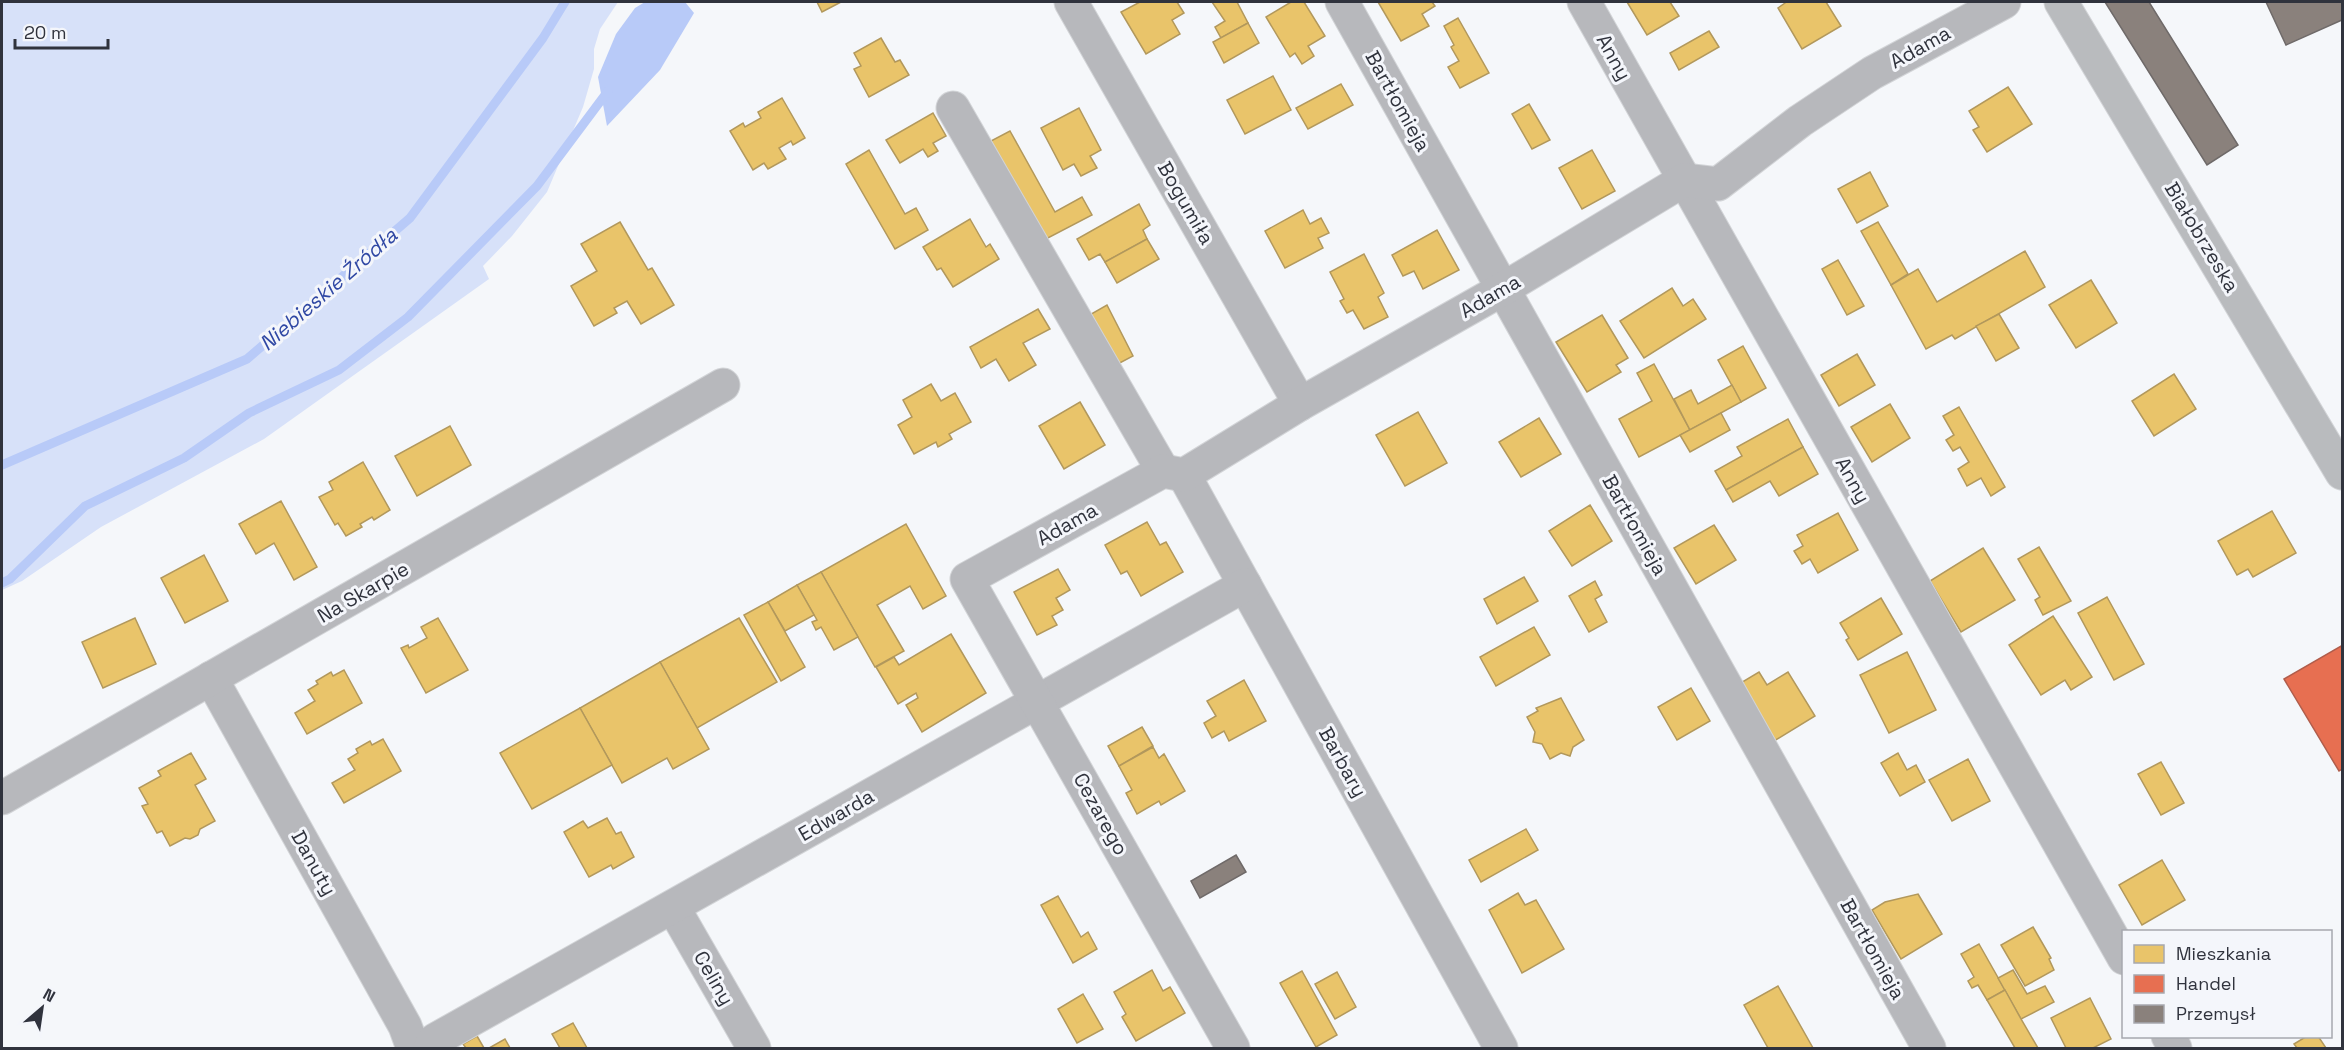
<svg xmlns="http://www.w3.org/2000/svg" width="2344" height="1050" viewBox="0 0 2344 1050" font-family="'Space Grotesk',sans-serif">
<rect width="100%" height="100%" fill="#f5f7fa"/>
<polygon fill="#d7e1f9" points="2,2 618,2 600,29 594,49 594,69 583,107 547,192 512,236 483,266 489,279 264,439 101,527 22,581 2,590"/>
<polygon fill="#b8caf8" points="645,2 685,2 694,13 660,70 607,126 598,77 616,34 635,8"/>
<g fill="#e9c46a" stroke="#b2985c" stroke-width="1.5">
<polygon points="817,2 841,2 822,12"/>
<polygon points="1140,2 1177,2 1184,13 1172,20 1180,34 1146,54 1121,12"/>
<polygon points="1212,2 1237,2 1248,23 1221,38 1215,27 1225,21"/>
<polygon points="1291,2 1304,2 1325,36 1308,46 1314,56 1302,64 1295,53 1290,57 1266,17"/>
<polygon points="1378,2 1432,2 1435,6 1422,14 1429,26 1401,41"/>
<polygon points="1627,2 1670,2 1679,16 1647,35"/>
<polygon points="1784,2 1826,2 1841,26 1802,49 1778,8 1785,3"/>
<polygon points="1458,18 1489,73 1460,88 1448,67 1459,61 1451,47 1454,45 1444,26"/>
<polygon points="1248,23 1259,43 1224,63 1213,42"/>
<polygon points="1709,31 1719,47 1679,70 1670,53"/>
<polygon points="881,38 895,62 900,60 909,75 869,97 854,69 861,66 854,53"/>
<polygon points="1273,76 1291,110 1245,134 1227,100"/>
<polygon points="1341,84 1353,105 1308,129 1296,108"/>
<polygon points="2008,87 2032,124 1987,152 1973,130 1979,127 1969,111"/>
<polygon points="782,98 805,138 793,145 791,141 779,148 786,159 768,169 764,163 753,170 730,131 743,123 745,127 761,118 758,112"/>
<polygon points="1529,104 1550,140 1532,149 1512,114"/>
<polygon points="1079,108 1101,150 1090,156 1097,168 1081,176 1074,164 1063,170 1041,128"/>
<polygon points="933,113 946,136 933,143 938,151 928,157 923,149 900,163 886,140"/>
<polygon points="1010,131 1055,212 1082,197 1092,215 1044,240 989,142"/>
<polygon points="869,150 905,214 916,208 928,230 895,249 846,164"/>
<polygon points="1592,150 1615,191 1582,209 1559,168"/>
<polygon points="1870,172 1888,206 1857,223 1838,189"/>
<polygon points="1139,204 1150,225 1143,230 1147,239 1105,262 1100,254 1089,260 1077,239"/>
<polygon points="1303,210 1310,224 1321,218 1329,233 1318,238 1323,248 1285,268 1265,231"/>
<polygon points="970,219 986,247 990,244 999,259 953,287 941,268 937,270 923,247"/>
<polygon points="620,222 648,270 652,268 674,305 641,324 627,301 614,308 617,313 594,326 571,286 597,271 581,244"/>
<polygon points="1878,222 1908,274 1891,285 1861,231"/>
<polygon points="1437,230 1459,270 1423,289 1414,271 1403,276 1392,255"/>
<polygon points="1147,239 1159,259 1117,283 1105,262"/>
<polygon points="2025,251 2045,287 1955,339 1952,335 1926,349 1891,285 1918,269 1937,302"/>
<polygon points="1364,254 1384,293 1378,297 1388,317 1364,329 1353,310 1347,313 1340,301 1344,299 1330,272"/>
<polygon points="1838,260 1864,306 1847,315 1822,269"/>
<polygon points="2091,280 2117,323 2076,348 2049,305"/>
<polygon points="1672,288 1683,306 1693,299 1706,319 1644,358 1620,321"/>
<polygon points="1107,305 1133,356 1114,366 1086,317"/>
<polygon points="1038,309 1050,329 1023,343 1036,365 1009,381 996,359 981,368 970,347"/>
<polygon points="1999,314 2019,348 1996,361 1976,326"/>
<polygon points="1602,315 1628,358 1616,365 1621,372 1587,392 1556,342"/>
<polygon points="1743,346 1766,388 1741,402 1718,360"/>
<polygon points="1857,354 1875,385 1839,406 1821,375"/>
<polygon points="1654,364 1690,430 1639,457 1619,419 1652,401 1637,373"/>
<polygon points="2174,374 2196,409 2154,436 2132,401"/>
<polygon points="931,384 941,401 955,393 971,422 949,434 952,439 938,447 936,442 914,454 898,425 912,417 903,400"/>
<polygon points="1732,385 1741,402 1690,430 1674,399 1691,390 1698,404"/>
<polygon points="1080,402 1105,445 1064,469 1039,426"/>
<polygon points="1890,404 1910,438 1872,462 1851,427"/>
<polygon points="1959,407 2005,487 1991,496 1981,478 1967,486 1958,469 1969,462 1960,447 1953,451 1946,440 1954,435 1943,416"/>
<polygon points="1418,412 1447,463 1405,486 1376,435"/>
<polygon points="1721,413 1730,430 1690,452 1680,435"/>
<polygon points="1539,418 1561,454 1521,477 1499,442"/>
<polygon points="1788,419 1803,447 1726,490 1715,471 1742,456 1737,447"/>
<polygon points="450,426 471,465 417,496 395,456"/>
<polygon points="1803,447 1818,474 1779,496 1770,481 1733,502 1726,490"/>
<polygon points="363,462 390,510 374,520 372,517 360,524 362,527 346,536 338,523 335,525 319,497 333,490 329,482"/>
<polygon points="281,501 317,567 294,580 274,543 256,554 239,524"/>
<polygon points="1590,505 1612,541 1572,566 1549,531"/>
<polygon points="2272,511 2296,553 2253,577 2248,569 2237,575 2218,541"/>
<polygon points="1838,513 1858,550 1818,573 1810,559 1802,564 1794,551 1803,546 1797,535"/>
<polygon points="1147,522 1160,545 1166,542 1183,572 1141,596 1127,571 1121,574 1105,545"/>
<polygon points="906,524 946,596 923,609 910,586 877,605 904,651 875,667 821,572"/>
<polygon points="1714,525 1736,560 1696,584 1674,548"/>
<polygon points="2039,547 2071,601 2043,615 2035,600 2040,597 2018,559"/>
<polygon points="1983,548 2015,600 1961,632 1930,581"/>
<polygon points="204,555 228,601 185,623 161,578"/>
<polygon points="1058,569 1070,590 1056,598 1063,610 1052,616 1057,625 1037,635 1014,592"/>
<polygon points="821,572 858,637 834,650 821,627 816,630 812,622 817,620 797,585"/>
<polygon points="1524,577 1538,601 1497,624 1484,599"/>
<polygon points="1595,581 1602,595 1595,599 1607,622 1589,632 1569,596"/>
<polygon points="797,585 814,615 785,631 768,602"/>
<polygon points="2107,597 2144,664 2114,680 2078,613"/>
<polygon points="1881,598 1902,634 1858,660 1846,640 1849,638 1840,623"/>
<polygon points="768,602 805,667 781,681 744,615"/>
<polygon points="2053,616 2092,677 2071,690 2065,680 2041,695 2009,645"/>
<polygon points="135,618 156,664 103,688 82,642"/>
<polygon points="438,618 468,670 426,693 401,648 408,645 409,648 427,638 421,627"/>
<polygon points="739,618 777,682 697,728 660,662"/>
<polygon points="1534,627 1550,655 1496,686 1480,657"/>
<polygon points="951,634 986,693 922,732 906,705 918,698 916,693 898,704 876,667 894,657 899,665"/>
<polygon points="1907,652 1936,710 1889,733 1860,675"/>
<polygon points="660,662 709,749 673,769 667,758 622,783 580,708"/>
<polygon points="344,670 362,703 307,734 295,713 315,701 308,690 318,684 316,681 331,672 333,676"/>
<polygon points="1759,672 1767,685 1788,672 1815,716 1774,741 1739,684"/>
<polygon points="1244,680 1266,721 1229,741 1224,731 1212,738 1204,723 1216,716 1207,701"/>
<polygon points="1691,688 1710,721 1677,740 1658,707"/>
<polygon points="1561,698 1584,740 1573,747 1570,756 1561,753 1550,759 1542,744 1533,742 1535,732 1527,717 1538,711 1536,708"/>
<polygon points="580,708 612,765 532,809 500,753"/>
<polygon points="1142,727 1153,746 1119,766 1108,746"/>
<polygon points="383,739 401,771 344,803 332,783 355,770 348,759 358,753 356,749 370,741 372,745"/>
<polygon points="1153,747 1159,758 1164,754 1185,791 1161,805 1159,801 1137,814 1126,793 1132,790 1119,766"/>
<polygon points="191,753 206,779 195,785 215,821 200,829 198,835 190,839 185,838 170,846 162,831 157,833 142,806 148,804 139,788 161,776 158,771"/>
<polygon points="1898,753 1907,770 1916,765 1925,782 1900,796 1881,763"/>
<polygon points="1968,759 1990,801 1952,821 1929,780"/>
<polygon points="2161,762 2184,803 2161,815 2138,774"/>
<polygon points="607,818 616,834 621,832 634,857 613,869 611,865 589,877 564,832 583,821 588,828"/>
<polygon points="1526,829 1538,850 1481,882 1469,860"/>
<polygon points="2162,860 2185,900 2142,925 2119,885"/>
<polygon points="1518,893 1525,905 1536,900 1564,949 1522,973 1489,910"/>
<polygon points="1918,894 1942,934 1901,959 1872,910 1885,902"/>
<polygon points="1058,896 1081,937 1088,932 1097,949 1073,963 1041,905"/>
<polygon points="2033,927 2051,958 2049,959 2054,970 2025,986 2001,945"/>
<polygon points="1979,944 2005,990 1987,1000 1978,985 1972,988 1968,981 1974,977 1961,954"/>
<polygon points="1152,970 1163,991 1170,987 1185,1013 1136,1041 1122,1017 1126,1014 1114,992"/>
<polygon points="2013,970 2027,994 2045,986 2054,1002 2021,1019 1998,978"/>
<polygon points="1302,971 1337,1035 1316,1047 1280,983"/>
<polygon points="1337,972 1356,1007 1335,1019 1315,984"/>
<polygon points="1778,986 1813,1048 1768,1048 1744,1005"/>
<polygon points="2005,990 2021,1019 2038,1048 2015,1048 1987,1000"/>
<polygon points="1083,994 1103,1029 1077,1043 1058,1009"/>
<polygon points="2090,998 2111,1039 2093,1048 2066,1048 2051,1018"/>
<polygon points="573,1023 587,1048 560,1048 552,1034"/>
<polygon points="477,1036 484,1048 466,1048 463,1044"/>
<polygon points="2307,1036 2318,1036 2326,1048 2297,1048 2294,1044"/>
<polygon points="505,1039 510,1048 489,1048"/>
</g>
<polygon fill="#e76f51" stroke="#b05d4b" stroke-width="1.5" points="2341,646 2342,649 2342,769 2339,771 2284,679"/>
<g fill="#8a817c" stroke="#6f6a69" stroke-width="1.5">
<polygon points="2105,2 2149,2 2238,145 2207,165"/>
<polygon points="2266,2 2342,2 2342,20 2286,45"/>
<polygon points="1236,855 1246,872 1200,898 1191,881"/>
</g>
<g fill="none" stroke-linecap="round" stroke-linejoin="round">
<g stroke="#b8caf8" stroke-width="9">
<polyline points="2,465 247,359 410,218 543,38 565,2"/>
<polyline points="2,583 10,579 85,506 184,458 249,413 339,370 408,317 537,186 608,91"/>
</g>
<defs>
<g id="minor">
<polyline points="1071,2 1300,404"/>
<polyline points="1342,2 1929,1048"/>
<polyline points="1584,2 2124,958"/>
<polyline points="953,108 1163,471"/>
<polyline points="1184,475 1501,1048"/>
<polyline points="211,678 405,1026 413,1048"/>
<polyline points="2,798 723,385"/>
<polyline points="673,907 754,1048"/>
<polyline points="2168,1036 2175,1048"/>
<polyline points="430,1048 435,1040 1245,585"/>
<polyline points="1233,1048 967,579 1163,471 1184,475 1300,404 1503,289 1684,180 1718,184 1800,121 1872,73 2004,2"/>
</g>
<polyline id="major" points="2061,2 2342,473"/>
</defs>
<use href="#minor" stroke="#d2d4d7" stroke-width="35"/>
<use href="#major" stroke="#d2d4d7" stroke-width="35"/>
<use href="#minor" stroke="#b7b8bc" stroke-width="33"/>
<use href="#major" stroke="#b9bbbe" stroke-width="33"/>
</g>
<g text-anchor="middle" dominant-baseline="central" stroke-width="6" stroke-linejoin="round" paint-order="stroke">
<g font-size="20" fill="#30333d" stroke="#f4f6fb">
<text transform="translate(1920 47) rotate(-29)">Adama</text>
<text transform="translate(1614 57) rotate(61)">Anny</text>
<text transform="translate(1398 101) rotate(61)">Bartłomieja</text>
<text transform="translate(1186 203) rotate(60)">Bogumiła</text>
<text transform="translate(2202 237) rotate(59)">Białobrzeska</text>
<text transform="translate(1490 296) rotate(-30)">Adama</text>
<text transform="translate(1853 480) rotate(61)">Anny</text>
<text transform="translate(1067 524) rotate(-29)">Adama</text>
<text transform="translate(1635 525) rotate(61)">Bartłomieja</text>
<text transform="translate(363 592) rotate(-30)">Na Skarpie</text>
<text transform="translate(1343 762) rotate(61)">Barbary</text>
<text transform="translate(1101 814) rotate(61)">Cezarego</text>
<text transform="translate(836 815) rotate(-30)">Edwarda</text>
<text transform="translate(314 863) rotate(61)">Danuty</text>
<text transform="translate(1873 949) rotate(61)">Bartłomieja</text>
<text transform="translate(714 978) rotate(60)">Celiny</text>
</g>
<g font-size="21" font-style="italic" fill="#3048a4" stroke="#f4f6fb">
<text transform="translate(328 289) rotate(-41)">Niebieskie Źródła</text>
</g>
</g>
<rect width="2344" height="1050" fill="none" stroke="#30333d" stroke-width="6"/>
<rect x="2122" y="930" width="210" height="108" fill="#f4f6fb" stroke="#a6a8af" stroke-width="1.5"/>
<rect x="2134" y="945" width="30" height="18" fill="#e9c46a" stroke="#a6a8af" stroke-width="1.5"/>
<text x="2176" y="960" font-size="18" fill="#30333d">Mieszkania</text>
<rect x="2134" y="975" width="30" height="18" fill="#e76f51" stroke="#a6a8af" stroke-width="1.5"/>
<text x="2176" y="990" font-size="18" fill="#30333d">Handel</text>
<rect x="2134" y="1005" width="30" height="18" fill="#8a817c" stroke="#a6a8af" stroke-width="1.5"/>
<text x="2176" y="1020" font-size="18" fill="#30333d">Przemysł</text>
<g transform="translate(42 1008) rotate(29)" stroke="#f4f6fb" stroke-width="4.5" paint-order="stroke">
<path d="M0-4.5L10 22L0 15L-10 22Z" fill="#30333d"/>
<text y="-9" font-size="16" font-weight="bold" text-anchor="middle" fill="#30333d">N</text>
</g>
<path d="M15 39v9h93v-9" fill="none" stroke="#30333d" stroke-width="3"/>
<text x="24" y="39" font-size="18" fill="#30333d" stroke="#f4f6fb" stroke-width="4.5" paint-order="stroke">20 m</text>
</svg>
